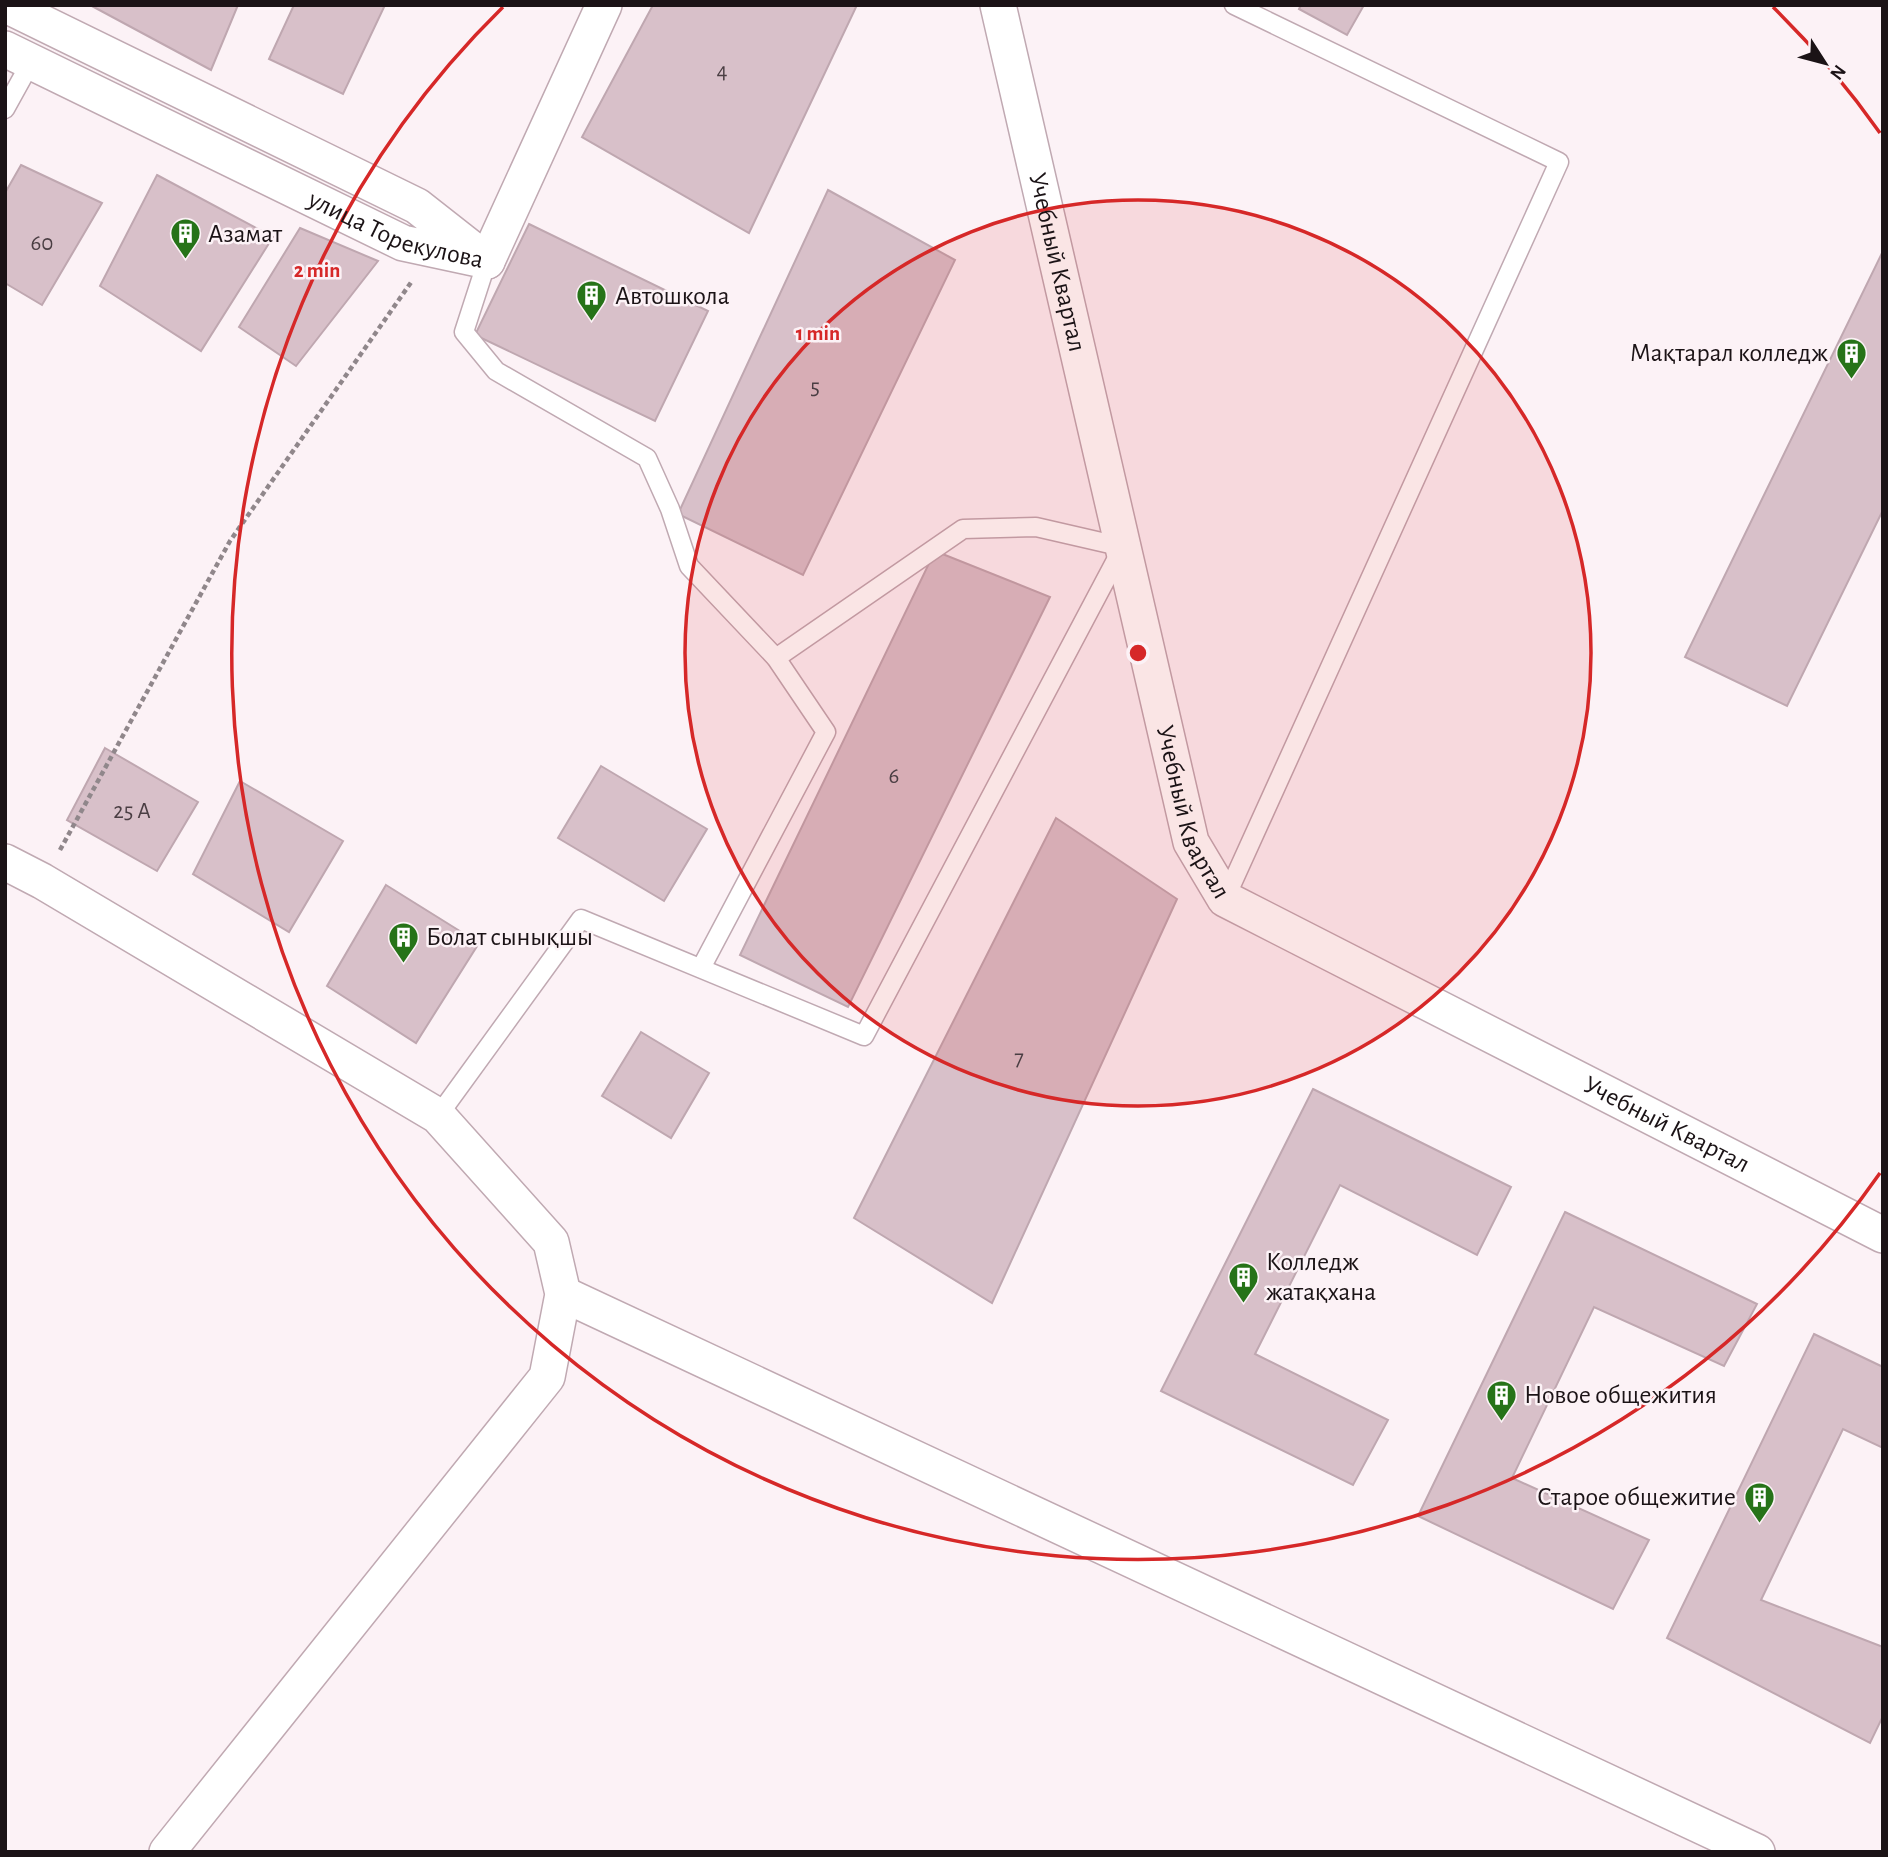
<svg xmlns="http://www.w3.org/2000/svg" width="1888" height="1857" viewBox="0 0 1888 1857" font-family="'Alegreya Sans',sans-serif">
<rect width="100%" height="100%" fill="#fcf2f6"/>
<g fill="#d8c0c9" stroke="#bfa7b0" stroke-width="2">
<polygon points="90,5 238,5 211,70"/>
<polygon points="294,5 385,5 343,94 269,59"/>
<polygon points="653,5 857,5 749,233 582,137"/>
<polygon points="1301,5 1364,5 1347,35 1299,9"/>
<polygon points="21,165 102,203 42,305 5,283 5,193"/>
<polygon points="157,175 273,237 201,351 100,286"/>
<polygon points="828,190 955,260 803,575 678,514"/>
<polygon points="529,224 708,311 655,421 475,335"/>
<polygon points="300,228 378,261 296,366 239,327"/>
<polygon points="1883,251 1883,510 1787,706 1685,657"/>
<polygon points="935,551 1050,597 848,1007 740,955"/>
<polygon points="105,748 198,802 157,871 67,820"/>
<polygon points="601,766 707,829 664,901 558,838"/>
<polygon points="240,781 343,841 289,932 193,874"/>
<polygon points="1056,818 1177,899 992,1303 854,1218"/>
<polygon points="386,885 479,943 416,1043 327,986"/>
<polygon points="641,1032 709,1073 671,1138 602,1096"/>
<polygon points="1313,1089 1511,1187 1477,1255 1340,1185 1255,1354 1388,1420 1353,1485 1161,1391"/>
<polygon points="1565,1212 1757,1304 1724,1366 1594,1307 1512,1478 1649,1540 1613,1609 1418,1516"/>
<polygon points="1814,1334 1883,1367 1883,1448 1843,1429 1761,1600 1883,1647 1883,1716 1870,1743 1667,1638"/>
</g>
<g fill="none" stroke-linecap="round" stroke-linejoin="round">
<defs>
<g id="service">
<polyline points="5,109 31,62"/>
<polyline points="487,261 464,332 496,371 647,458 670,509 689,566 776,658 826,732 701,968"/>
<polyline points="1225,899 1559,162 1234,5"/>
<polyline points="438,1116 581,919 864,1036 1123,547 1036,527 963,529 776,658"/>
</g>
<g id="minor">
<path id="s1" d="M 998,5 L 1191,842 L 1225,899 L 1883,1235"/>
<path id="s2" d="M 5,49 L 403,243 L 487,261 L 417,206 L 6,5"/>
<polyline points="487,261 604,5"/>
<polyline points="5,862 42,881 438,1116 551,1242 563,1294 547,1377 167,1852"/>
<polyline points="563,1294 1757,1852"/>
</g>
</defs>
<use href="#service" stroke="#c0a9b2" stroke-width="21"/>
<use href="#minor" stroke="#c0a9b2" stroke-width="38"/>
<polyline stroke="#90878b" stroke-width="4.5" stroke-dasharray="5 3.5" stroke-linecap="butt" points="60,850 230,541 412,281"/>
<use href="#service" stroke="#fff" stroke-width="18"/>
<use href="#minor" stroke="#fff" stroke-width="35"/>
</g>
<circle cx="1138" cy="653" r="453" fill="#d62828" fill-opacity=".12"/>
<g fill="none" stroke="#d62828" stroke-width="3.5">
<circle cx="1138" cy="653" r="453"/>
<path d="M1880 1173A906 906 0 1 1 503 7M1773 7A906 906 0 0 1 1880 133"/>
</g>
<defs>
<symbol id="building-pin" viewBox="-11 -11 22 30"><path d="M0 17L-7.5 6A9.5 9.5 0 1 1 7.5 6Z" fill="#267318" stroke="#fcf2f6"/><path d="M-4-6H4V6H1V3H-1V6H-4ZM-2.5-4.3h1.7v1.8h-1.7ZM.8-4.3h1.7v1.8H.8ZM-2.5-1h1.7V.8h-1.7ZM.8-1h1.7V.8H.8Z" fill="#fff"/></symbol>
</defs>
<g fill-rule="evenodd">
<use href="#building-pin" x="168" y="216" width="35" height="47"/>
<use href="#building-pin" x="574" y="278" width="35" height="47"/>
<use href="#building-pin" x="1834" y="336" width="35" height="47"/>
<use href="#building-pin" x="386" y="920" width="35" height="47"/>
<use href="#building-pin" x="1226" y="1260" width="35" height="47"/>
<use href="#building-pin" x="1484" y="1378" width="35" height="47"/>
<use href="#building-pin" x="1742" y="1480" width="35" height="47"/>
</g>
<g text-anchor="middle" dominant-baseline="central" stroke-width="5" stroke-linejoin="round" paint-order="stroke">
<g font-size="23" fill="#4a3e43">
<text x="722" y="71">4</text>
<text x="42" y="243">60</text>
<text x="815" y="387">5</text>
<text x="894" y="776">6</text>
<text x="132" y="811">25 А</text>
<text x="1019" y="1058">7</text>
</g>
<g font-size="26" fill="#1b1316" stroke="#fcf2f6">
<text stroke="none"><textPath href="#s2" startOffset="432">улица Торекулова</textPath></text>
<text stroke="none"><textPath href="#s1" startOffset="264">Учебный Квартал</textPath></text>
<text stroke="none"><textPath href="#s1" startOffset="831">Учебный Квартал</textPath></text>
<text stroke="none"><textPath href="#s1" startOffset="1421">Учебный Квартал</textPath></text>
</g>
<g font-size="26" fill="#1b1316" stroke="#fcf2f6" text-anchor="start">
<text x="208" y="234">Азамат</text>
<text x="615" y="296">Автошкола</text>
<text x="1828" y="353" text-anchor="end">Мақтарал колледж</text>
<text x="426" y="937">Болат сынықшы</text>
<text x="1266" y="1262">Колледж<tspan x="1266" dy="30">жатақхана</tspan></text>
<text x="1524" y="1395">Новое общежития</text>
<text x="1736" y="1497" text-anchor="end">Старое общежитие</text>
</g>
</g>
<circle cx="1138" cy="653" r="10" fill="#d62828" stroke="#fcf2f6" stroke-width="3.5"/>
<g font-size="21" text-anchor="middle" font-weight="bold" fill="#d62828" stroke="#fcf2f6" stroke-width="5" stroke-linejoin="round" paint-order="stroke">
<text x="317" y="277">2 min</text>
<text x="818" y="340">1 min</text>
</g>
<rect width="1888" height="1857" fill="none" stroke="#1b1316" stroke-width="14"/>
<g transform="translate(1825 63) rotate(126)" stroke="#fcf2f6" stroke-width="5" paint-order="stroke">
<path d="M0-5L12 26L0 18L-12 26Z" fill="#1b1316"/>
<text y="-10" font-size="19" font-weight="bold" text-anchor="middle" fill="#1b1316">N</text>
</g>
</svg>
